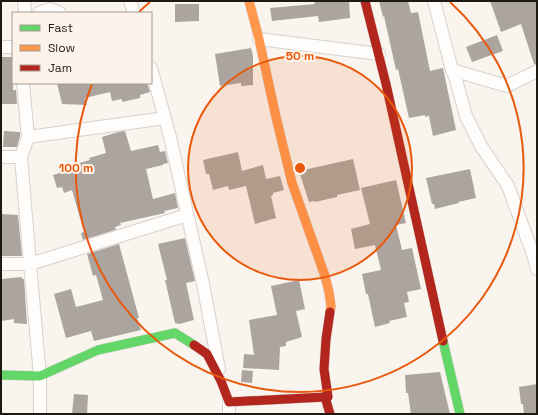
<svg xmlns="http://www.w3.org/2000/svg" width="538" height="415" viewBox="0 0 538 415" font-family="'Space Grotesk',sans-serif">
<rect width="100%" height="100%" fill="#faf4ee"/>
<g fill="#aca49f">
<polygon points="314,1 349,1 350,18 319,22 318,16 272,21 270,8 315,4"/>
<polygon points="379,1 408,1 411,13 418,12 430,71 443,68 456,130 433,136 429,116 425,117 425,115 409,118 398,69 396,70 384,16 383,17"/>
<polygon points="490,1 537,1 537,64 534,64 521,24 501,32"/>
<polygon points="175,4 199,4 199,21 175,22"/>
<polygon points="497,35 503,51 472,62 466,47"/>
<polygon points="251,48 253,56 253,85 241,86 241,83 220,86 215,54"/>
<polygon points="1,57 13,57 13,90 16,90 17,104 1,104"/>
<polygon points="57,83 147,83 150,92 140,95 140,98 122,102 122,99 112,101 110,92 85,98 87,105 62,104"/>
<polygon points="4,131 20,132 20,136 17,147 3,147"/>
<polygon points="125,131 131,151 158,145 160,152 165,151 168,163 163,164 163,165 146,169 153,199 175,193 178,208 164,211 165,213 120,223 121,225 115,227 116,229 115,230 83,240 81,233 84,232 72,190 64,193 62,187 57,188 53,175 69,170 68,166 90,160 89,158 106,153 102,137 118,132"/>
<polygon points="238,152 242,171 263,165 266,179 280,176 284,190 273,193 273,195 271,196 276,218 255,224 246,186 229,190 228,186 213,190 209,174 206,174 203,160"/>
<polygon points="353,159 360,190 337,195 337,197 315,202 314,201 309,202 299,171"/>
<polygon points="470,169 476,198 458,202 459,203 435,209 434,204 432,204 426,178"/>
<polygon points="396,180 406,223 396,225 402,250 412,248 421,289 407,292 409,302 404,303 407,317 389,321 390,323 375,327 368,294 366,294 362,274 381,270 375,245 355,249 351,229 370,224 361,188"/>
<polygon points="1,214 18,215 22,256 1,256"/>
<polygon points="185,238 195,281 186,283 194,320 179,324 175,323 165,280 167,280 158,244"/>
<polygon points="119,244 139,318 137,318 141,330 94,341 91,331 66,338 54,294 71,289 76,307 103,300 96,275 93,276 87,254"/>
<polygon points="22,277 22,279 24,279 27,324 14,323 14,319 1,321 1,279"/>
<polygon points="299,280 305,309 296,311 302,337 286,342 286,346 280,347 279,370 243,368 244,354 254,355 249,320 277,315 271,286"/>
<polygon points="242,370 253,371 252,383 241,382"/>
<polygon points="440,372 450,414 411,414 408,393 406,393 405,375"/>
<polygon points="537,384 537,414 524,414 523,404 521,404 519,387"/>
<polygon points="74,394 88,395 87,414 72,414"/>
</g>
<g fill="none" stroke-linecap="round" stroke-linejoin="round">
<defs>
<g id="street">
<polyline points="24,1 25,13"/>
<polyline points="130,1 134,13"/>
<polyline points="434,1 452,70 455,76 466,116 481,146 508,186 534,257 537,269"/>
<polyline points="39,13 50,9 60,13"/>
<polyline points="259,39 379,54"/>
<polyline points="1,47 13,47"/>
<polyline points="151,68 170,137 203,284 219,369"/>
<polyline points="452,70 507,86 537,71"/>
<polyline points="23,83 28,137 21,157 30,264 40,376 40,414"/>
<polyline points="28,137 165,118"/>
<polyline points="1,157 21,157"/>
<polyline points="1,264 30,264 187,215"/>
<polyline points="229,402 229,414"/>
</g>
<g id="fast">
<polyline points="443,341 460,414"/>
<polyline points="1,375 40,376 98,350 175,333 194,345"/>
</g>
<polyline id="slow" points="249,1 259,39 276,117 292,183 325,276 329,292 331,306 330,312"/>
<g id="jam">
<polyline points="365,1 386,84 443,341"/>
<polyline points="194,345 207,354 221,381 229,402 325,397"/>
<polyline points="330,414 325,397 328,397 324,369 326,339 330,312"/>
</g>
</defs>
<use href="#street" stroke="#d7d1cc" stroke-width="14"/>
<use href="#fast" stroke="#d7d1cc" stroke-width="10"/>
<use href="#slow" stroke="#d7d1cc" stroke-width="10"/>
<use href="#jam" stroke="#d7d1cc" stroke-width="10"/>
<use href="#street" stroke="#fefdfc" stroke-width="12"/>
<use href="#fast" stroke="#63d668" stroke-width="9"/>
<use href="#slow" stroke="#ff974d" stroke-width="9"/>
<use href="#jam" stroke="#b3261e" stroke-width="9"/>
</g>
<circle cx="300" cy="168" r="112" fill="#e8590c" fill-opacity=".12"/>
<g fill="none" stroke="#e8590c" stroke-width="2">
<circle cx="300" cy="168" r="112"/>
<path d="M139 12A224 224 0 0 1 150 2M450 2A224 224 0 1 1 92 84"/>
</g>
<circle cx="300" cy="168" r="6" fill="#e8590c" stroke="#fef3ea" stroke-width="2"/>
<g font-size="12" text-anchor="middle" font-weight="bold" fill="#e8590c" stroke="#fef3ea" stroke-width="4" stroke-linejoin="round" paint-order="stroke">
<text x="300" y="60">50 m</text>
<text x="76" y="172">100 m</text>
</g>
<rect width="538" height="415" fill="none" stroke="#1f1914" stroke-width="4"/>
<rect x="12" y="12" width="140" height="72" fill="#fef3ea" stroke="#a59c94"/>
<rect x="20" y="25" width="20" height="6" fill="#63d668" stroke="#a59c94"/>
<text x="48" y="32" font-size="12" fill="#1f1914">Fast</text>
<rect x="20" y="45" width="20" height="6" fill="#ff974d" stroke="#a59c94"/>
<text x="48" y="52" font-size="12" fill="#1f1914">Slow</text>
<rect x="20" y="65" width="20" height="6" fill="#b3261e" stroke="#a59c94"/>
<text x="48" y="72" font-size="12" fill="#1f1914">Jam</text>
</svg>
